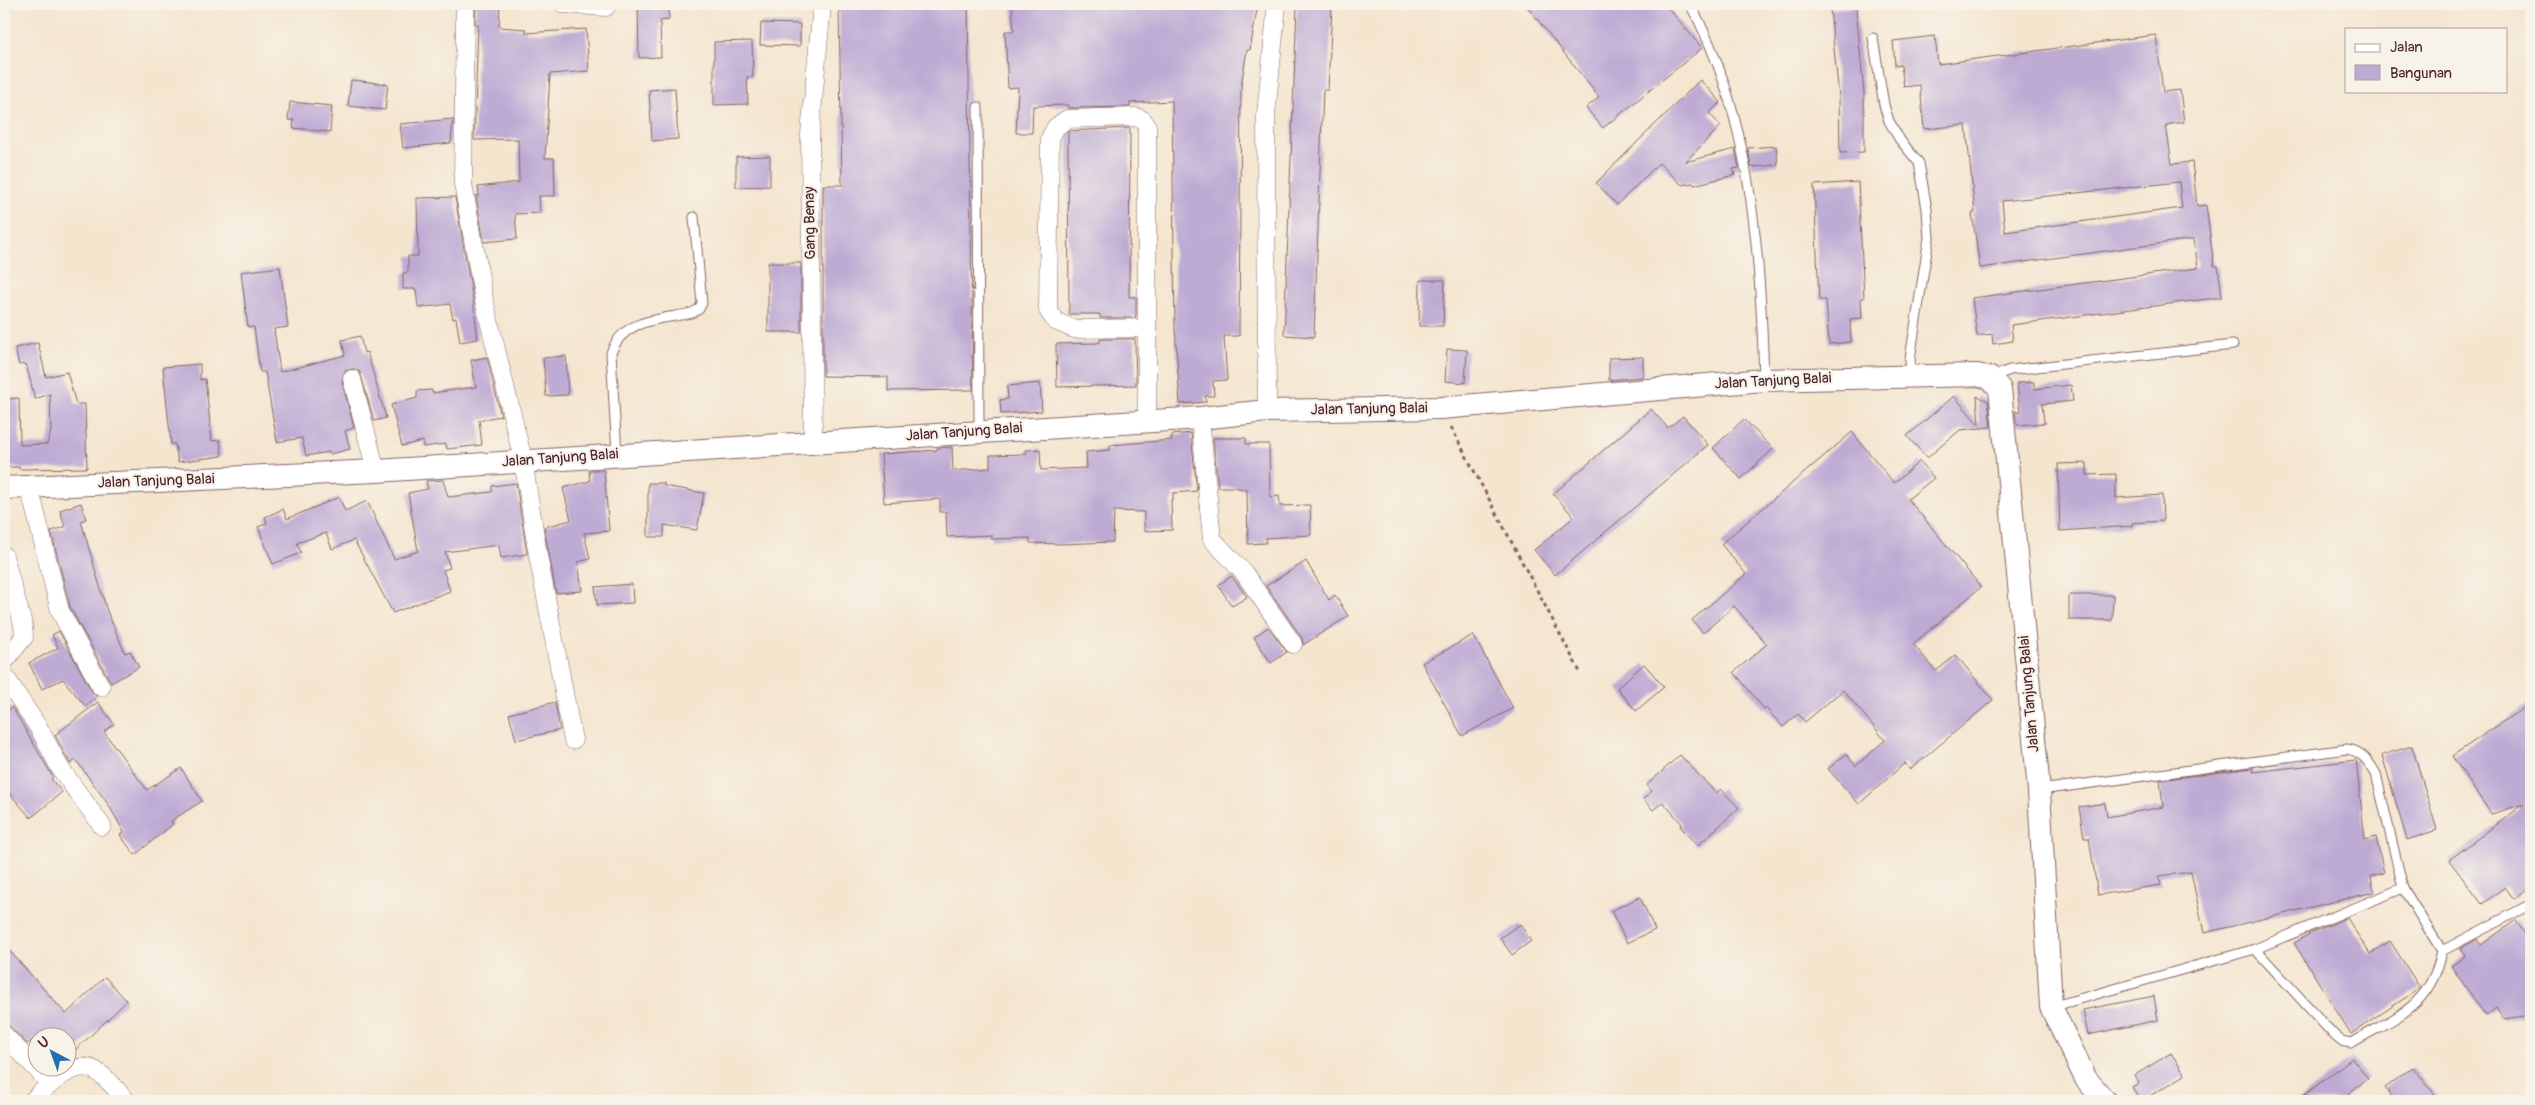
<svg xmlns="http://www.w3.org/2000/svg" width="2535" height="1105" viewBox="0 0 2535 1105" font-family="Pangolin,sans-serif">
<rect width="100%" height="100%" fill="#f7f3e8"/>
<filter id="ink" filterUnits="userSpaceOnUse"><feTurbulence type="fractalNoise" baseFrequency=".02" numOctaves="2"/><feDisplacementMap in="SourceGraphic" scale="10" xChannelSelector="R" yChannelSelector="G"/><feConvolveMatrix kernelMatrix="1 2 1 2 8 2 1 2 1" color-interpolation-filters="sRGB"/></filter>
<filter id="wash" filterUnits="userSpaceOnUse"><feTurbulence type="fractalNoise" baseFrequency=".0096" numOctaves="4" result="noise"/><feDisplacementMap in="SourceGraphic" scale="20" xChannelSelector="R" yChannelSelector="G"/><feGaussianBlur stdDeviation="1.12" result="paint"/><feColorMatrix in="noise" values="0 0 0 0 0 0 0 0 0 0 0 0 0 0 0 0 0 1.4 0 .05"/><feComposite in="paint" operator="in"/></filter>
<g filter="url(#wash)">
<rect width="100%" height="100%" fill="#f4e5cf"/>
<g id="blocks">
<g fill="#beabd4" fill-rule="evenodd">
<polygon points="476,4 500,4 499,27 526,29 526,33 586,29 589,71 550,74 545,158 554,158 555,196 539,196 540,213 515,214 517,239 484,242 476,196 479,196 478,187 519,182 518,139 474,140 478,25 475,25"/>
<polygon points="638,4 668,4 669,20 660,21 661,57 639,58"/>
<polygon points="839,4 968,4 973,390 888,391 888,377 823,376 823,185 842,185"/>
<polygon points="1012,4 1258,4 1250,50 1247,50 1241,86 1239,336 1224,336 1227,380 1213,381 1214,396 1205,396 1206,402 1180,404 1175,328 1172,101 1130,103 1130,107 1068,108 1068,105 1033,106 1032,133 1016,133 1018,87 1008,88 1005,31 1014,31"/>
<polygon points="1525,4 1665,4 1702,48 1603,128 1586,108 1599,97"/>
<polygon points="1297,6 1332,7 1328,90 1323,90 1314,337 1284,335"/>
<polygon points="1856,7 1864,94 1864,152 1840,153 1839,97 1830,9"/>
<polygon points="761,23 800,24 800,46 760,45"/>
<path d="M 2156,35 L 2163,92 L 2180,90 L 2184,122 L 2166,125 L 2172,164 L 2192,162 L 2197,206 L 2206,205 L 2214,266 L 2218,266 L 2222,297 L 2011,325 L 2013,341 L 1993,344 L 1992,334 L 1977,336 L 1972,298 L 2198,268 L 2194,239 L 1980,268 L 1972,213 L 1975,213 L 1966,125 L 1924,129 L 1920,85 L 1904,87 L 1901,65 L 1895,66 L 1893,41 L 1935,36 L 1938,64 ZM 2179,182 L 2182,208 L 2005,232 L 2002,201 Z"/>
<polygon points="752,41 753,77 747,77 748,104 714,105 714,42"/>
<polygon points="351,80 388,84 385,110 348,106"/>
<polygon points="1700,80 1721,102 1709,113 1721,126 1685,162 1735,149 1739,168 1733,169 1735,175 1694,185 1693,183 1682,185 1659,163 1617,205 1596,183"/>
<polygon points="675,88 678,139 652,141 649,90"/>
<polygon points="290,102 332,106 330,132 293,128 294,120 288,120"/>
<polygon points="453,119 451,143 403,148 400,124"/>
<polygon points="1130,128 1129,297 1136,297 1136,314 1135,318 1100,318 1100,314 1069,314 1068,131"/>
<polygon points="1776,146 1778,165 1751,167 1748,148"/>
<polygon points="770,156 770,186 736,187 736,157"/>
<polygon points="1858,182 1864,298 1861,298 1862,318 1850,319 1851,342 1829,344 1826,300 1819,300 1814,185"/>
<polygon points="455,197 473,300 478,339 460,342 456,318 453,319 450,304 418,308 416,289 403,289 403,273 408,272 408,256 418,256 417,198"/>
<rect x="768" y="263" width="33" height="69"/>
<polygon points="280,267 288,327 274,329 280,372 345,355 342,340 360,336 364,353 367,352 386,418 374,421 360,372 354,369 345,371 342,382 354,428 345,431 350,449 330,454 329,452 306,456 302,438 277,442 265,372 260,372 254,327 248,327 241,272"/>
<polygon points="1420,280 1445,280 1443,326 1419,326"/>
<polygon points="1100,339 1135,339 1136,385 1057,387 1056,344 1097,343 1100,342"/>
<polygon points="38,343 46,377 67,372 76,404 85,404 87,468 19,469 19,467 4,467 4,399 19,398 20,445 47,444 51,431 50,394 35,399 26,364 19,365 15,348"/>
<polygon points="1447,349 1467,350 1465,383 1445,381"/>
<polygon points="566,356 568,395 546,396 543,358"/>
<polygon points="487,357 501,416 479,420 482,445 447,449 446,444 423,447 423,441 402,446 391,405 417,398 417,391 432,390 432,393 476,387 471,360"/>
<polygon points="1643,357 1643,377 1609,380 1609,358"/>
<polygon points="200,364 200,380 205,379 212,441 220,440 222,456 178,462 175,444 171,444 163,367"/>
<polygon points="2034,382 2034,389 2071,385 2073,401 2042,404 2044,422 2046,423 2017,425 2015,411 2020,413 2017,383"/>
<polygon points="1040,383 1042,411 1001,414 1000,400 1008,399 1007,386"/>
<polygon points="1954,396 1979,425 1977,396 1988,401 1991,427 1960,430 1927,458 1907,436"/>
<polygon points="1651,409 1668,428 1683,416 1708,445 1555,575 1534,550 1574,517 1553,494"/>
<polygon points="1744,419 1773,449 1741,479 1713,448"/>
<polygon points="1852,432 1894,483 1920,461 1934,478 1908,499 1981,587 1913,644 1936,671 1956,655 1993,700 1910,770 1905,763 1859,804 1828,769 1846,754 1856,766 1885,740 1843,690 1805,722 1798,714 1783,727 1765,707 1764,709 1734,672 1767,644 1734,606 1703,633 1692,620 1746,574 1721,544"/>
<polygon points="1191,433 1197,491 1173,493 1173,499 1171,500 1172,530 1144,531 1144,512 1114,511 1113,542 1060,544 1030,543 1030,538 991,539 991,535 947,537 946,512 940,512 940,499 884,503 881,454 937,450 937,448 952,447 953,471 990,468 990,455 1026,454 1026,450 1040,449 1041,470 1087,468 1086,452 1110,450 1110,445 1172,440 1172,435"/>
<polygon points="1213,438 1246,438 1246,444 1269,444 1270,497 1279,496 1280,506 1310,505 1311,535 1266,538 1266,543 1248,544 1247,490 1234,487 1218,487"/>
<polygon points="2087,463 2087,475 2116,474 2116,498 2162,495 2163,521 2132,523 2132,526 2060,531 2058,464"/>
<polygon points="589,470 604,470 609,531 584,533 590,559 578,562 582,591 556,593 544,527 571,520 563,488 590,481"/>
<polygon points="443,480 448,497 492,492 492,486 516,483 527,554 501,558 499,545 445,552 450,568 443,570 450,591 393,613 354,540 332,549 326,533 297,543 301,553 273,564 258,527 267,523 265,517 283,509 287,519 339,497 345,511 367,501 394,559 418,551 408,493 428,489 426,481"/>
<polygon points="648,483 664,483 664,486 704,493 697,530 664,525 664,537 648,537"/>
<polygon points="81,503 86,519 81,521 107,611 125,653 130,651 139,667 111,683 70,607 51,531 65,527 60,510"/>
<polygon points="1306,561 1329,600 1335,595 1348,616 1303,645 1302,638 1266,586"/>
<polygon points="1232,576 1247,597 1232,606 1218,585"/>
<polygon points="632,584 633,603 597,605 595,587"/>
<polygon points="2069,595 2113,595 2112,620 2069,620"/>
<polygon points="1268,627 1287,652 1271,663 1254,637"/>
<polygon points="59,631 92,692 97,697 85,706 63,679 42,689 29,663 58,648 52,635"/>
<polygon points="1473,635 1513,708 1462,736 1422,663"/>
<polygon points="1644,664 1664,687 1636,711 1617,688"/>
<polygon points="98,702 114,724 104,732 147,790 181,768 202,801 171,821 173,824 135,855 120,835 124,832 108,804 76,760 70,764 55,735"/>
<polygon points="555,702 560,730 516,740 509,714"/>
<polygon points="2531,703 2531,886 2514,899 2505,887 2482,904 2449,860 2524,804 2491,814 2452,756"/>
<polygon points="12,707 53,777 51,779 62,792 31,818 4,787 4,714"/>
<polygon points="2412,746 2437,830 2407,840 2382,755"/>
<polygon points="1680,755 1716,793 1721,789 1739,808 1697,846 1680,826 1682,824 1663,802 1653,810 1643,799 1652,791 1647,785"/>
<polygon points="2356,760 2365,840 2376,837 2384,873 2371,876 2374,892 2204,933 2191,872 2159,876 2161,885 2098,895 2089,838 2084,838 2079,807 2105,803 2107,817 2163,807 2160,780 2253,768 2253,772"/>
<polygon points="1640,897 1655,930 1627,943 1611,911"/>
<polygon points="2347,918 2370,954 2390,941 2420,988 2351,1034 2294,943 2311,933"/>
<polygon points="2516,920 2531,943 2531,1015 2503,1019 2496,1008 2486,1016 2451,966 2465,956 2460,949 2477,939 2481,945"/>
<polygon points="1520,924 1531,941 1512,955 1500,938"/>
<polygon points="4,945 66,1014 105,977 127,1001 68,1057 68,1038 35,1038 27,1044 4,1020"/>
<polygon points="2154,996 2158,1020 2088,1035 2083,1010"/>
<polygon points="2171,1053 2185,1075 2141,1101 2132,1087 2139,1083 2135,1075"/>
<polygon points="2352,1058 2368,1078 2339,1101 2297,1101"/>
<polygon points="2413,1067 2440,1101 2395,1101 2385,1088"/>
</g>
</g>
</g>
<g filter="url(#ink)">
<use href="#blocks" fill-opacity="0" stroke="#866464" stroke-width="1"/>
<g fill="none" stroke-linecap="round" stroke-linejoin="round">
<defs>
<g id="service">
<path d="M 1690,4 C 1752,116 1760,254 1764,380"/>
<polyline points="1873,38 1884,105 1889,121 1900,140 1919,163 1927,209 1929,238 1910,359 1911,375"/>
<polyline points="978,107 979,431"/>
<polyline points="1991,377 2010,370 2233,345"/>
<path d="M 617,454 L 611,353 C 623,318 660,320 692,313 L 699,309 L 702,303 L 694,217"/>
<path d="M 2040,790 L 2347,749 C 2362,751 2369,762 2376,774 L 2403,888"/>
<path d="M 2255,949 L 2334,1035 L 2341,1041 L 2351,1043 C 2397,1016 2430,1008 2442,951"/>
<polyline points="2051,1007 2255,949 2403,888 2442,951 2531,904"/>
</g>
<g id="minor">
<polyline points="465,4 463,184 484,300 523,460 538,555 573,740"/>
<polyline points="564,4 606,7"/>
<polyline points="1146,328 1074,329 1055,321 1048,310 1050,138 1056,127 1067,119 1136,117 1143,120 1147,126 1147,421"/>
<polyline points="352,379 376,471"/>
<polyline points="1267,411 1266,114 1277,4"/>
<polyline points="1200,418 1212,539 1244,573 1293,644"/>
<polyline points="813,442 810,134 822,4"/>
<polyline points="29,486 60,611 101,687"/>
<polyline points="4,556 23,624 24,637 4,662"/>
<polyline points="4,675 40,730 60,768 102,826"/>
<polyline points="4,1035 51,1084"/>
<path d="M 32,1101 C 46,1088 74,1057 96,1071 C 108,1078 117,1091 127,1101"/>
</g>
<polyline id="tertiary" points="4,488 376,471 1200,418 1267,411 1441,408 1764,380 1977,375 1990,378 2000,389 2039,790 2051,1007 2086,1079 2105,1101"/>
</defs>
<use href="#service" stroke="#866464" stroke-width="11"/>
<use href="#minor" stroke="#866464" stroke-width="19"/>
<use href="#tertiary" stroke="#866464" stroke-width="24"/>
<polyline stroke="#866464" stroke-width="3" stroke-dasharray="4 4" stroke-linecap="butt" points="1451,427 1580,672"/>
<use href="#service" stroke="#fff" stroke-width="9"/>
<use href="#minor" stroke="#fff" stroke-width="18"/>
<use href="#tertiary" stroke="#fff" stroke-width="22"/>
</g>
</g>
<g text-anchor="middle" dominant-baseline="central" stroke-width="4.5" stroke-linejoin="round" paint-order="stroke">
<g font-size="15" fill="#4a1f2b" stroke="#f7f3e8">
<text transform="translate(810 223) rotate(-91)">Gang Benay</text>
<text transform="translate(1773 381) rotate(-3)">Jalan Tanjung Balai</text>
<text transform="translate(1369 409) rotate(-1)">Jalan Tanjung Balai</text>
<text transform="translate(964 432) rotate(-4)">Jalan Tanjung Balai</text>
<text transform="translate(560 458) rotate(-4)">Jalan Tanjung Balai</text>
<text transform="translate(156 481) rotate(-2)">Jalan Tanjung Balai</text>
<text transform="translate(2029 694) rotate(-95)">Jalan Tanjung Balai</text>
</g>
</g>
<rect width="2535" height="1105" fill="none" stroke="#f7f3e8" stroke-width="20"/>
<rect x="2345" y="28" width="162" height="65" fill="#f7f3e8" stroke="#b29e9c"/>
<rect x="2355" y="44" width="25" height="8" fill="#ffffff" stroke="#b29e9c"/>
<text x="2390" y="52" font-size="15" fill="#4a1f2b">Jalan</text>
<rect x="2355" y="65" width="25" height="15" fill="#beabd4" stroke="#b29e9c"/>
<text x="2390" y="78" font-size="15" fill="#4a1f2b">Bangunan</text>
<g transform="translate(52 1052) rotate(319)"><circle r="24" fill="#f7f3e8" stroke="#b29e9c"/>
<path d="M0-4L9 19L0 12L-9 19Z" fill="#1f6fb2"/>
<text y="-8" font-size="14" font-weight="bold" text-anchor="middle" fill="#4a1f2b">U</text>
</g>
</svg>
